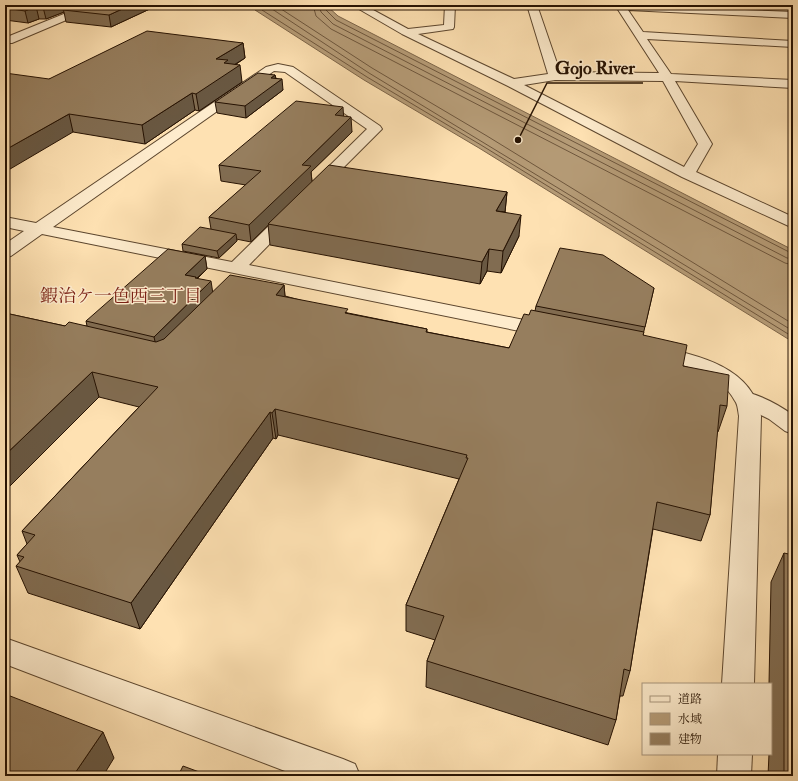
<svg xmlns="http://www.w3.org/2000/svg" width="798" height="781" viewBox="0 0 798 781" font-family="'IM FELL Double Pica','Noto Serif JP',serif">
<rect width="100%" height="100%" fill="#fee1b2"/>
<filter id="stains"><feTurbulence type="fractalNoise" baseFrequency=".005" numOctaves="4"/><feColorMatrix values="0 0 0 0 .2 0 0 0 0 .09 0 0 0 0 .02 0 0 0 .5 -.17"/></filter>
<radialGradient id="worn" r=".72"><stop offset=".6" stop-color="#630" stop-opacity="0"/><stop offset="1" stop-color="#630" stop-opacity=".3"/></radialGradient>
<polygon fill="#b59b76" stroke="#7c6448" points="258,5 326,5 338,16 793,250 793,342 479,148 364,80 255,10"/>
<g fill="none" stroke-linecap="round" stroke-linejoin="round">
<g stroke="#6e563c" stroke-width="1">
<polyline points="261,5 262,10 367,77 481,145 793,337"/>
<polyline points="266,5 369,73 793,331"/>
<polyline points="275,5 372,68 487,136 793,324"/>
<polyline points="313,5 316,16 331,29 785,263 793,265"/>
<polyline points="319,5 321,12 333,24 787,258 793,259"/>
<polyline points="324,5 325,9 336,20 793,254"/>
</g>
<defs>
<g id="minor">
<polygon points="86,5 99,5 97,7 12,43 5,43 5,37 7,37"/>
<path d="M 352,5 L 364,5 L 408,29 L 444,25 L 445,5 L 455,5 L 454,27 L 453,29 L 418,34 L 514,79 L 548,74 L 527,5 L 537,5 L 560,72 L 659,73 L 615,5 L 793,12 L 793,18 L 628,10 L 643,32 L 793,41 L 793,47 L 647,39 L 671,74 L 793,80 L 793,88 L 675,81 L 712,144 L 696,172 L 793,217 L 793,228 L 682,177 L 508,86 L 402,34 ZM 555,80 L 663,81 L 698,144 L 684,167 L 524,85 Z"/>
<path d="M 746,392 C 762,396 779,405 793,415 L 793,434 L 785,431 L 769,419 L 738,404 L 735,399 L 738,394 Z"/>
</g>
<g id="tertiary">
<polygon points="278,64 293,67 380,126 382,129 321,190 316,192 311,190 308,187 367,129 285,72 274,71 53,227 232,262 285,210 291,208 297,210 299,213 297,216 249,265 549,325 556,327 559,331 556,335 549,337 42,234 11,256 5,257 5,244 24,231 5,227 5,217 36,223 266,67"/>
<path d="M 655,346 C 697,355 752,366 761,416 L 754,684 L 722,684 L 739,416 C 738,411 738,405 735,401 C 719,370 677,364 648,356 L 645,352 L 648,348 Z"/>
<polygon points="5,638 343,759 355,764 360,776 298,776 5,664"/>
<polygon points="718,754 752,754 751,776 717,776"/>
</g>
</defs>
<use href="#minor" stroke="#5c462e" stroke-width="2"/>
<use href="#tertiary" stroke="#5c462e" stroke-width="2"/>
<use href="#minor" fill="#feeccd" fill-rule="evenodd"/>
<use href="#tertiary" fill="#feeccd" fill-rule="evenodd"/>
</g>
<g fill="#816c51" stroke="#261202">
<polygon points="5,5 154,5 154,7 111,27 66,22 64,12 46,19 39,19 28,23 5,20"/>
<polygon points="243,43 245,58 235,65 242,82 199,111 195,110 145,144 73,132 49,79"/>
<polygon points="275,75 276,78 283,90 246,118 217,113 215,102"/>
<polygon points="344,116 352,132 311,172 312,181 507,192 505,212 519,236 501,273 487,271 480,284 270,245 268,224 251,242 236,239 237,241 219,258 183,251 182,244 211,229 209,217 246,185 221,181 219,165"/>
<polygon points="205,256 207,269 197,279 212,292 284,285 285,296 348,313 427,329 427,332 509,348 529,315 535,311 536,306 654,288 643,335 683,366 727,406 718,432 717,432 710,515 701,541 653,529 630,671 623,696 620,696 616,720 608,745 426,687 427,661 435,640 406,631 406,605 459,479 278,435 276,439 273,438 140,629 28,593 16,566 20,562 17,555 27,544 22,531 139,407 99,397 5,491 5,313 65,326 87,326 86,321"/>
<polygon points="784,553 793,776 768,776 769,754 771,754 771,684 769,684 771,582"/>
</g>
<g fill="#695842" stroke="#261202">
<polygon points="49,5 82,5 63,10 64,12 46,19 43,7"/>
<polygon points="131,5 154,5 154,7 111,27 109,15"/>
<polygon points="36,6 39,19 28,23 25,11"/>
<polygon points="243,43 245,58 229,68 240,65 242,82 199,111 196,94 216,59"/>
<polygon points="275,75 276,83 282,79 283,90 246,118 245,106 271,78"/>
<polygon points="192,93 195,110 145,144 142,125"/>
<polygon points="343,107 344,122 335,115"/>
<polygon points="69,114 73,132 5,172 5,150"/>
<polygon points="351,117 352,132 311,172 312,182 251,242 249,225 302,165"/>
<polygon points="507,192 505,212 496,211"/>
<polygon points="521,215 519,236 501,273 503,251"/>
<polygon points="236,234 237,241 219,258 217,251"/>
<polygon points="489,249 487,271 480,284 482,262"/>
<polygon points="205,256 207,269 197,278 185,275"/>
<polygon points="211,281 213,294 157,350 154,337"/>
<polygon points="284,285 286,309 276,295"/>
<polygon points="92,372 99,397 5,491 5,455"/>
<polygon points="275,409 278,435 276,439 272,413"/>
<polygon points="270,412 273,438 140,629 131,603"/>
<polygon points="103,732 114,758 103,776 73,776"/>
</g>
<g fill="#967e5e" stroke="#261202">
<polygon points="5,5 49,5 43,7 36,6 25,11 5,8"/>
<polygon points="74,5 131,5 109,15 63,10"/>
<polygon points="147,31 243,43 216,59 228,60 224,63 240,65 196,94 192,93 142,125 69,114 5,150 5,73 49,79"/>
<polygon points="258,73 275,75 271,78 282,79 245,106 215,102"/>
<polygon points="296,101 343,107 335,115 351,117 302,165 311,166 249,225 209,217 261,171 219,165"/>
<polygon points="329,165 507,192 496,211 521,215 503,251 489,249 482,262 268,224"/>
<polygon points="200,227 236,234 217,251 182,244"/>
<polygon points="560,248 603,255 654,288 645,327 536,306"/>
<polygon points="168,249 205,256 185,275 196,277 195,278 211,281 154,337 86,321"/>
<polygon points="230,275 284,285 276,295 348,309 345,313 427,329 426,332 509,348 524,314 529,315 531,310 644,332 643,335 687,345 683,366 729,375 727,406 720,405 710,515 657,502 630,671 624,669 616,720 427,661 444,616 406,605 468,458 466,458 467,455 275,409 272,413 270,412 131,603 16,566 24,557 17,555 35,535 22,531 158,387 92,372 5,455 5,313 65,326 69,322 156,342 164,339"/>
<polygon points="784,553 793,555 793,776 784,776"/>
<polygon points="5,694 103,732 73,776 5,776"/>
<polygon points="183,766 210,776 178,776"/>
</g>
<g text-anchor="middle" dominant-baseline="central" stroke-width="3" stroke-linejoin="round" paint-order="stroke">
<g font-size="18" fill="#7a1f14" stroke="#feeccd">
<text x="121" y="296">鍜治ケ一色西三丁目</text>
</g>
</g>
<path fill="none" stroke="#261202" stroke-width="1.5" d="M518 140L547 83H643"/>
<circle fill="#261202" stroke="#feeccd" stroke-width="1.5" cx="518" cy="140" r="4"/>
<g font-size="18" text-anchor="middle" font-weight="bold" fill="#261202" stroke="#feeccd" stroke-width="3" stroke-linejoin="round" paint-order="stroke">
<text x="595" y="74">Gojo River</text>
</g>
<rect width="798" height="781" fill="none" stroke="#fee1b2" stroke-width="20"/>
<rect x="6" y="6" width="786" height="769" fill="none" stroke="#261202" stroke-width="2"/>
<rect x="10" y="10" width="778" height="761" fill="none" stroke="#261202"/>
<rect x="642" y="683" width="130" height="72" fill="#feeccd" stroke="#a8957c"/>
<rect x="650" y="696" width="20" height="6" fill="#feeccd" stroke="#a8957c"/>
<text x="678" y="703" font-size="12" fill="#261202">道路</text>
<rect x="650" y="713" width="20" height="12" fill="#b59b76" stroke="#a8957c"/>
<text x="678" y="723" font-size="12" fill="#261202">水域</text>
<rect x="650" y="733" width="20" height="12" fill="#967e5e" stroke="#a8957c"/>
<text x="678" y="743" font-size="12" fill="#261202">建物</text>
<rect width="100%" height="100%" filter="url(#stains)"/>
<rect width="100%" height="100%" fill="url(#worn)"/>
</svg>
